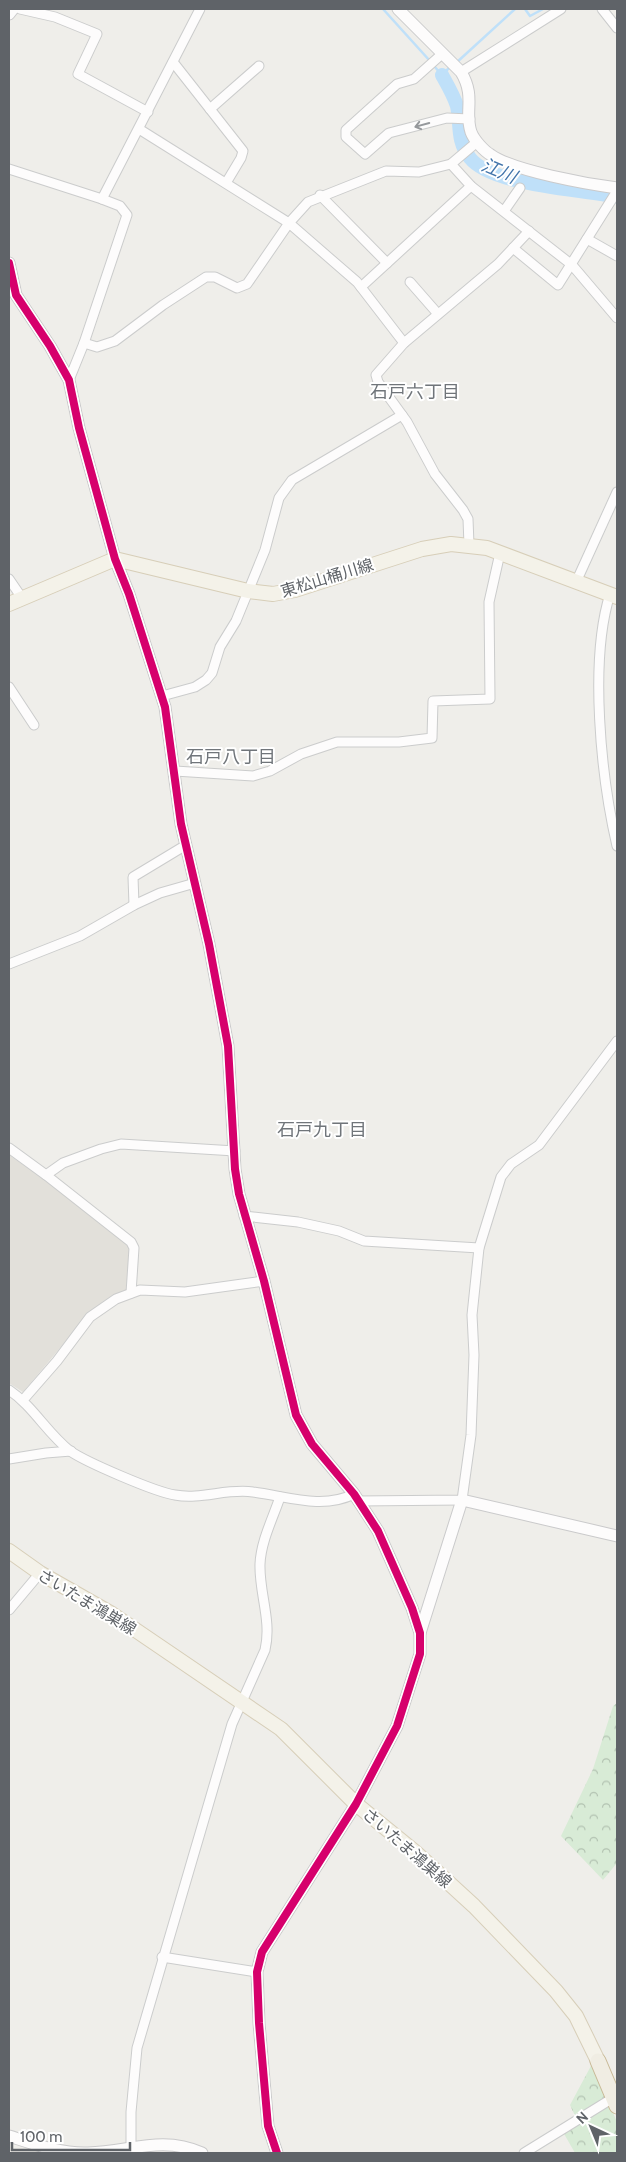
<svg xmlns="http://www.w3.org/2000/svg" width="626" height="2162" viewBox="0 0 626 2162" font-family="Cabin,'Noto Sans JP',sans-serif">
<defs>
<pattern id="forest-crowns" width="20" height="18" patternUnits="userSpaceOnUse" patternTransform="scale(1.25)"><rect width="20" height="18" fill="#d8ebd6"/><path d="M2 6a3 3 0 1 1 6 0M12 15a3 3 0 1 1 6 0" fill="none" stroke="#b2c2b1"/></pattern>
</defs>
<rect width="100%" height="100%" fill="#efeeea"/>
<polygon fill="#e2e0da" points="9,1155 46,1181 130,1247 127,1289 86,1317 23,1392 9,1383"/>
<g fill="url(#forest-crowns)">
<polygon points="617,1703 617,1863 603,1880 561,1836 593,1769 613,1706"/>
<polygon points="592,2064 617,2122 617,2153 575,2153 563,2132 578,2122 570,2105"/>
</g>
<g fill="none" stroke-linecap="round" stroke-linejoin="round">
<g stroke="#bfe0f9" stroke-width="2.5">
<polyline points="383,9 430,61"/>
<polyline points="525,9 530,16 543,9"/>
<polyline points="456,63 515,9"/>
<polyline points="434,66 442,75 451,66"/>
</g>
<path stroke="#bfe0f9" stroke-width="14" d="M 442,75 C 447,84 454,96 457,106 C 461,124 456,141 470,158 C 492,186 582,189 617,197"/>
<defs>
<g id="street">
<polyline points="20,9 55,17 97,34 78,74 148,112"/>
<polyline points="602,9 617,28"/>
<polyline points="442,54 414,79 397,84 346,130 346,137 365,154 389,133 447,118 470,119"/>
<polyline points="173,62 243,151 241,158 226,183"/>
<polyline points="461,72 561,9"/>
<polyline points="210,109 259,66"/>
<polyline points="139,129 289,223 357,282 404,343"/>
<polyline points="451,164 471,186 572,265 617,318"/>
<polyline points="9,169 102,199 120,206 127,215 84,343 69,380"/>
<polyline points="320,195 387,263"/>
<polyline points="102,199 200,9"/>
<polyline points="504,211 520,188"/>
<polyline points="587,239 617,256"/>
<polyline points="513,248 558,285 617,191"/>
<polyline points="410,282 438,314"/>
<polyline points="361,287 471,186"/>
<polyline points="84,343 97,347 115,341 163,305 206,277 215,277 237,288 247,284 289,223 308,202 386,171 419,172 451,164 477,142"/>
<polyline points="469,545 468,519 463,510 435,474 407,422 378,382 376,375 404,343 498,264 529,231"/>
<polyline points="9,579 22,598"/>
<polyline points="577,580 617,492"/>
<path d="M 610,594 C 589,661 601,777 617,846"/>
<polyline points="9,687 34,725"/>
<polyline points="162,696 195,687 206,680 212,673 220,647 236,621 265,550 279,498 292,480 402,415"/>
<polyline points="175,771 253,776 270,771 301,754 337,742 399,742 432,738 433,701 490,699 489,602 500,553"/>
<polyline points="134,905 133,877 186,845"/>
<polyline points="9,964 80,936 134,905 160,893 195,883"/>
<polyline points="9,1148 46,1175 131,1242 134,1248 131,1293"/>
<polyline points="46,1175 63,1163 101,1149 121,1144 235,1151"/>
<polyline points="244,1216 298,1222 339,1231 364,1241 479,1248"/>
<path d="M 9,1390 C 33,1406 47,1433 70,1451 C 86,1462 155,1492 175,1495 C 201,1500 227,1488 253,1492 C 286,1496 322,1510 354,1494"/>
<polyline points="23,1400 57,1361 90,1317 116,1299 140,1290 185,1292 264,1281"/>
<polyline points="9,1459 46,1453 71,1451"/>
<polyline points="358,1501 462,1500 471,1435 474,1355 472,1315 479,1248 501,1177 511,1164 539,1145 617,1041"/>
<polyline points="9,1610 40,1573"/>
<polyline points="162,1957 257,1972"/>
<path d="M 131,2148 L 131,2112 L 137,2048 L 232,1724 L 265,1650 C 272,1621 259,1593 260,1564 C 261,1541 273,1518 280,1497"/>
<polyline points="524,2153 613,2098"/>
</g>
<g id="secondary">
<path d="M 398,9 L 461,72 C 476,97 464,111 471,132 C 474,140 484,151 491,155 C 514,171 587,184 617,188"/>
<polyline points="9,14 13,9"/>
<polyline points="9,263 16,295 50,346 69,380 79,428 115,559 129,594 165,707 181,824 209,944 228,1046 235,1169 239,1194 264,1281 296,1415 312,1444 354,1494 378,1531 412,1608 420,1633 420,1654 397,1726 356,1804 262,1952 257,1972 259,2023 268,2126 277,2153"/>
<polyline points="420,1633 462,1500 617,1536"/>
<path d="M 9,2136 C 34,2144 61,2154 88,2153 C 130,2152 161,2135 202,2153"/>
</g>
<g id="primary">
<polyline points="9,604 115,559 248,591 273,594 295,590 422,549 451,544 487,548 617,597"/>
<polyline points="9,1551 40,1573 112,1614 281,1729 356,1804 415,1852 474,1906 556,1991 576,2016 598,2061"/>
</g>
<polyline id="highway" points="598,2061 617,2106"/>
</defs>
<use href="#street" stroke="#cbcccc" stroke-width="11"/>
<use href="#secondary" stroke="#cacacb" stroke-width="13"/>
<use href="#primary" stroke="#d7ceb8" stroke-width="16"/>
<use href="#highway" stroke="#c8b996" stroke-width="17"/>
<use href="#street" stroke="#fdfcfc" stroke-width="9"/>
<use href="#secondary" stroke="#fdfcfc" stroke-width="11"/>
<use href="#primary" stroke="#f4f2e9" stroke-width="14"/>
<use href="#highway" stroke="#f0ede3" stroke-width="15"/>
<defs>
<polyline id="cycleway" points="9,263 16,295 50,346 69,380 79,428 115,559 129,594 165,707 181,824 209,944 228,1046 235,1169 239,1194 264,1281 296,1415 312,1444 354,1494 378,1531 412,1608 420,1633 420,1654 397,1726 356,1804 262,1952 257,1972 259,2023 268,2126 277,2153"/>
</defs>
<use href="#cycleway" stroke="#fff" stroke-width="11"/>
<use href="#cycleway" stroke="#d6006c" stroke-width="8"/>
</g>
<defs><path id="oneway-shaft" d="M-6 0H5M1.5-3L5.5 0L1.5 3" fill="none" stroke-width="1.6" stroke-linecap="round" stroke-linejoin="round" transform="scale(1.25)"/></defs>
<use stroke="#96999c" href="#oneway-shaft" transform="translate(422 125) rotate(165)"/>
<g text-anchor="middle" dominant-baseline="central" stroke-width="4" stroke-linejoin="round" paint-order="stroke">
<g font-size="16" fill="#5f6368" stroke="#fff">
<text transform="translate(327 578) rotate(-17)">東松山桶川線</text>
<text transform="translate(87 1602) rotate(31)">さいたま鴻巣線</text>
<text transform="translate(407 1848) rotate(41)">さいたま鴻巣線</text>
</g>
<g font-size="18" font-style="italic" fill="#4174aa" stroke="#fff">
<text transform="translate(499 171) rotate(23)">江川</text>
</g>
<g font-size="18" fill="#70757a" stroke="#fff">
<text x="415" y="392">石戸六丁目</text>
<text x="231" y="757">石戸八丁目</text>
<text x="322" y="1130">石戸九丁目</text>
</g>
</g>
<rect width="626" height="2162" fill="none" stroke="#5f6368" stroke-width="20"/>
<g transform="translate(591 2127) rotate(316)" stroke="#ffffff" stroke-width="4" paint-order="stroke">
<path d="M0-4L9 19L0 12L-9 19Z" fill="#5f6368"/>
<text y="-8" font-size="14" font-weight="bold" text-anchor="middle" fill="#5f6368">N</text>
</g>
<path d="M12 2142v8h118v-8" fill="none" stroke="#5f6368" stroke-width="2.5"/>
<text x="20" y="2142" font-size="15" fill="#5f6368" stroke="#ffffff" stroke-width="4" paint-order="stroke">100 m</text>
</svg>
